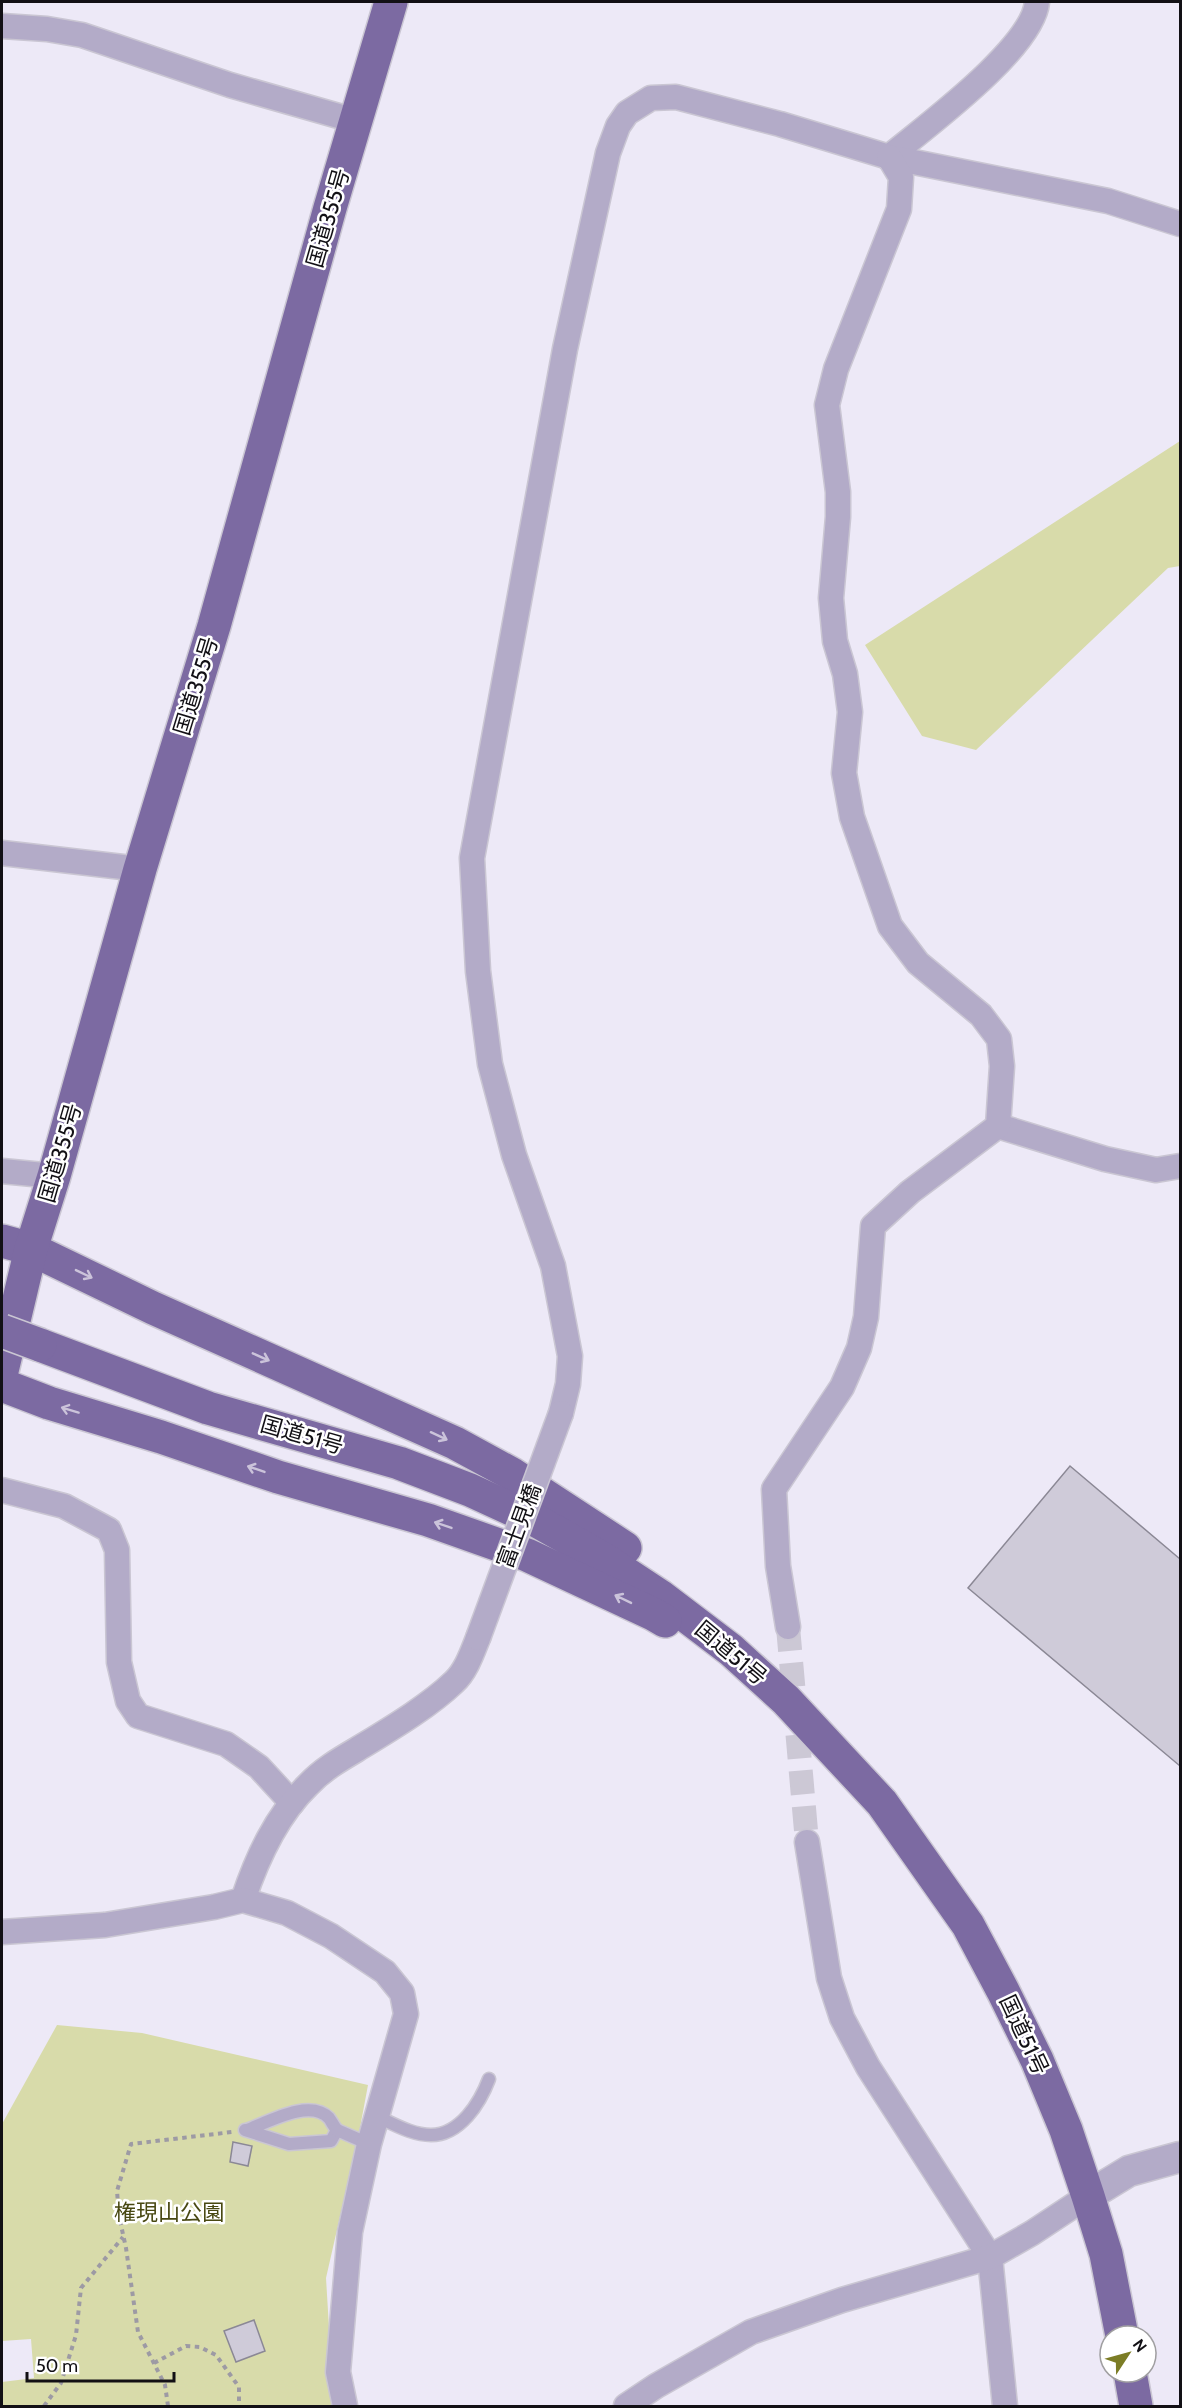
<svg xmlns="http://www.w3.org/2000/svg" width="1182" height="2408" viewBox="0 0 1182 2408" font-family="Cabin,'Noto Sans JP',sans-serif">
<rect width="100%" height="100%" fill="#ede9f7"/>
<g fill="#d8dbaa">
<polygon points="1180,441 1180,566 1168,568 976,750 922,736 865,645"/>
<polygon points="57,2025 142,2033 368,2085 359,2133 326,2278 333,2393 336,2406 2,2406 2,2382 34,2378 31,2339 2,2341 2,2124"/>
</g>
<g fill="#cfcbd9" stroke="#8b8895" stroke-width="1.5">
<polygon points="1070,1466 1180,1559 1180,1766 968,1588"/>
<polygon points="233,2142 252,2146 248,2166 230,2162"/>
<polygon points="254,2320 265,2351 236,2362 224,2331"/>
</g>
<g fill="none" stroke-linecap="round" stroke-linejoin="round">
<polyline stroke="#ccc8d5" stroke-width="24" stroke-dasharray="24 12" stroke-linecap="butt" points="788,1627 807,1842"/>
<defs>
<g id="service">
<path d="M 378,2117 C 394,2124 412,2135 431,2135 C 460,2135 480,2103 489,2079"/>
<path d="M 245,2130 L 289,2144 L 331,2141 L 337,2130 C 334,2127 332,2122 329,2118 C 310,2098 268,2122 247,2130"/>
<polyline points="337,2130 369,2144"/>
</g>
<g id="minor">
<polyline points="2,26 47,29 82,35 230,85 356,121"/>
<path d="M 889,157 C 925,127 1033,48 1037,2"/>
<polyline points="2,853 140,869"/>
<polyline points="998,1126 1105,1159 1156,1170 1180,1166"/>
<polyline points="2,1171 54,1176"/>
<polyline points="561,1413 568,1384 570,1356 553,1266 514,1155 490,1064 478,971 472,858 565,349 608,153 618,126 627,113 651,98 676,97 780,124 889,157 1108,201 1180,224"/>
<polyline points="2,1490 64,1506 109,1530 117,1550 119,1662 128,1701 138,1716 226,1744 259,1767 292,1803"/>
<polyline points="788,1627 778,1566 774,1489 842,1387 859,1348 866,1317 873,1226 910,1192 998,1126 1002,1066 999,1039 981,1015 918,963 890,926 852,817 844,773 850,712 845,674 835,641 831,598 838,517 838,492 827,405 836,369 899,209 901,177 889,157"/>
<polyline points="807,1842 829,1978 842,2018 868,2067 990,2257 1005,2406"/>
<path d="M 243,1900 C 257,1858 276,1816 308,1785 C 322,1770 339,1760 356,1750 C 387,1731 428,1707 454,1682 C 466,1671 472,1653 478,1638"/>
<polyline points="2,1932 105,1925 214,1907 243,1900 287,1913 331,1936 385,1972 402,1993 406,2014 369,2144 350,2232 338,2372 345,2406"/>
<polyline points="626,2406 656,2386 751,2332 842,2300 990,2257 1032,2233 1088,2196"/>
</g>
<polyline id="tertiary" points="1088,2196 1129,2171 1180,2157"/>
<g id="trunk">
<polyline points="2,1241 31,1249 153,1308 455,1443 512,1474 625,1548"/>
<polyline points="40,1345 208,1408 399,1463 470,1490 535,1520 604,1559 660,1596 731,1650 786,1700 882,1803 968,1925 1003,1991 1037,2060 1066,2130 1088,2196 1106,2254 1122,2336"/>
<polyline points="2,1371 31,1249 54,1176 140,869 214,626 330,208 391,2"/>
<polyline points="2,1385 49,1403 161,1437 278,1477 428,1520 527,1555 653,1614 665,1621"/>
<polyline points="1130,2372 1136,2406"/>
</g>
</defs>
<use href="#service" stroke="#cac6d3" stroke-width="15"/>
<use href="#minor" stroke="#cac6d3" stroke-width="27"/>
<use href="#tertiary" stroke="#cac6d3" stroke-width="33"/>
<use href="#trunk" stroke="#cac6d3" stroke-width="36"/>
<g stroke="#9d9aa4" stroke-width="4" stroke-dasharray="4.5 4.5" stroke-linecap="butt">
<polyline points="154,2363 186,2346 200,2347 216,2355 239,2387 239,2406"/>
<polyline points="44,2406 61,2383 76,2335 81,2288 123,2237"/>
<polyline points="168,2406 165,2385 138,2332 126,2248 119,2216 117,2191 131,2144 232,2132"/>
</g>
<use href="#service" stroke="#b3abc8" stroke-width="12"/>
<use href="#minor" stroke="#b3abc8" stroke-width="24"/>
<use href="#tertiary" stroke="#b3abc8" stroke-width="30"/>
<use href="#trunk" stroke="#7c6aa2" stroke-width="33"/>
<defs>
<polyline id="minor-bridge" points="478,1638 561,1413"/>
<polyline id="trunk-bridge" points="2,1331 40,1345"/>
</defs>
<use href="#minor-bridge" stroke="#cac6d3" stroke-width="27" stroke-linecap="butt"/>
<use href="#trunk-bridge" stroke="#cac6d3" stroke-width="36" stroke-linecap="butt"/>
<use href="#minor-bridge" stroke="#b3abc8" stroke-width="24"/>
<use href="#trunk-bridge" stroke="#7c6aa2" stroke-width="33"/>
</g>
<defs><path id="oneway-shaft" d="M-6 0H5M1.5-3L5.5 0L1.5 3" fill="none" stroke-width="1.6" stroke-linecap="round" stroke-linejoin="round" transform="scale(1.5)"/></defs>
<g stroke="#cbc3da">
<use href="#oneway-shaft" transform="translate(84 1274) rotate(26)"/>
<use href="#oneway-shaft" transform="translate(261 1357) rotate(24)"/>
<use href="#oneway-shaft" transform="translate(70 1410) rotate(-163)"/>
<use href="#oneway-shaft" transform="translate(439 1436) rotate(25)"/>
<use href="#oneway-shaft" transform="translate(256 1469) rotate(-161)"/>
<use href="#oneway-shaft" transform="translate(443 1525) rotate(-161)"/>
<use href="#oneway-shaft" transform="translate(623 1599) rotate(-154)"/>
</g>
<g text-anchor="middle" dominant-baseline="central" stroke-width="5" stroke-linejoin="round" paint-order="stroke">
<g font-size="22" fill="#121015" stroke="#fff">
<text transform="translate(328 218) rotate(-74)">国道355号</text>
<text transform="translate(196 686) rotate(-73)">国道355号</text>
<text transform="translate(60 1153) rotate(-74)">国道355号</text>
<text transform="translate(302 1435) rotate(16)">国道51号</text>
<text transform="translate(519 1526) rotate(-70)">富士見橋</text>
<text transform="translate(731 1653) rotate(40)">国道51号</text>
<text transform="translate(1024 2035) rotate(65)">国道51号</text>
</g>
<g font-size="22" fill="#484812" stroke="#fff">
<text x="169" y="2212">権現山公園</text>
</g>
</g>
<rect width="1182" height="2408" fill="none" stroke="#121015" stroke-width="6"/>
<g transform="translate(1128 2354) rotate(54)"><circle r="28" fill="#ffffff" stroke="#a09fa1" stroke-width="1.5"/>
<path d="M0-4.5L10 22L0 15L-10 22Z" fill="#7c7d26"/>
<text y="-9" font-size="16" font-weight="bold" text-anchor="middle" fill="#121015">N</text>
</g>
<path d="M27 2372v9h147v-9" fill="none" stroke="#121015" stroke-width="3"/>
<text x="36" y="2372" font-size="18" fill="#121015" stroke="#ffffff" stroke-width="4.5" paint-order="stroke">50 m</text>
</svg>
